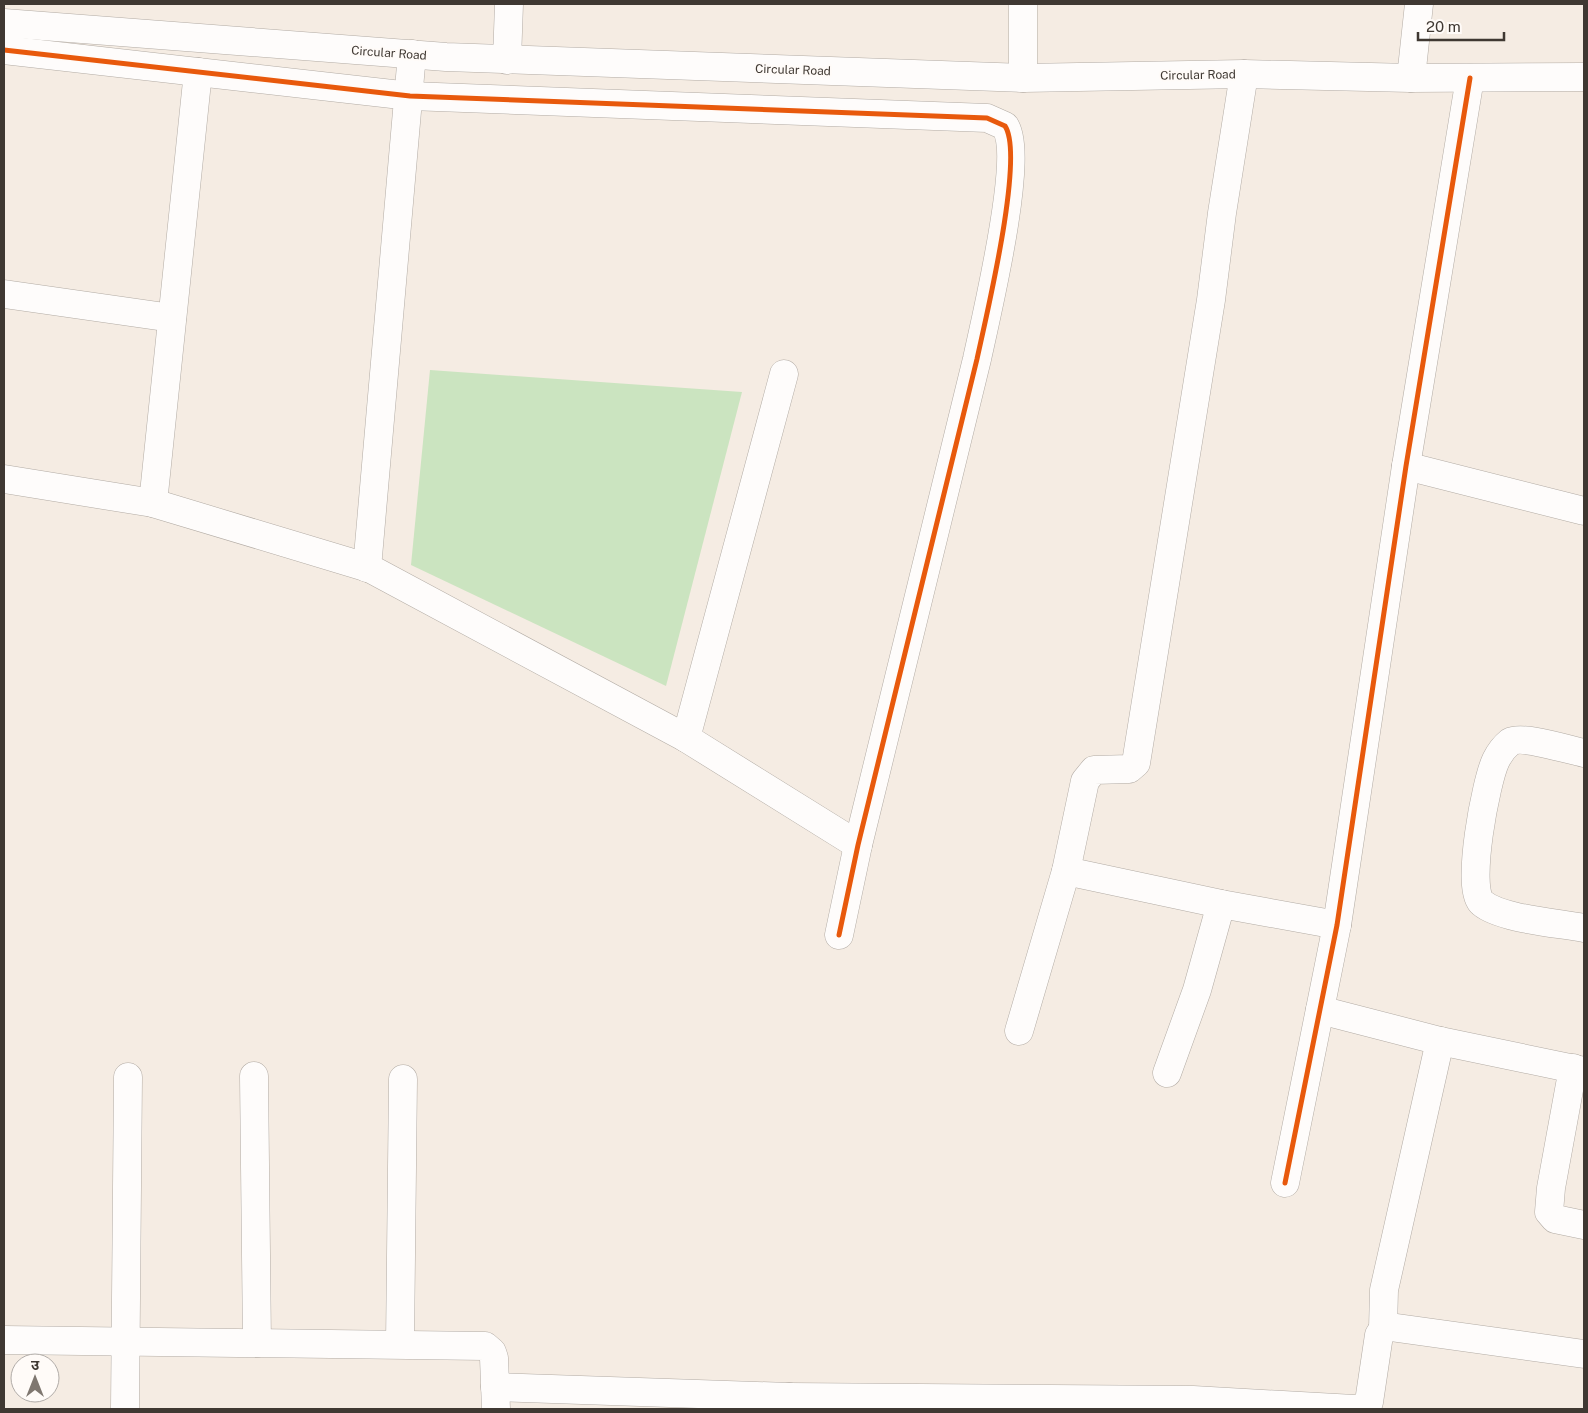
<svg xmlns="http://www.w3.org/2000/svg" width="1588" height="1413" viewBox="0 0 1588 1413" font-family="'Public Sans','Noto Sans Devanagari',sans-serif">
<rect width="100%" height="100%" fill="#f5ece3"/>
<polygon fill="#cbe4c0" points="430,370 742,392 666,686 411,565"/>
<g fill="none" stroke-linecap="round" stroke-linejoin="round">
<defs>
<g id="minor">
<path d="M 4,50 L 410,96 L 987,118 L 1005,126 C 1025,156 986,317 977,359 L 858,845 L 839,935"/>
<polyline points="507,60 509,4"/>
<polyline points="1023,78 1023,4"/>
<polyline points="1411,78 1419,4"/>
<polyline points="4,294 172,318"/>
<polyline points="1406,466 1584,511"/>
<polyline points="4,479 153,503 369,568 686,738 858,845"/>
<polyline points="153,503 198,72"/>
<polyline points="367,568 412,54"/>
<polyline points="686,738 784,374"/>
<path d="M 1584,753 C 1569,750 1522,735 1510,742 C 1505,746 1499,754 1496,760 C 1486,780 1465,890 1482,903 C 1501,919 1558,923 1584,928"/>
<polyline points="1066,871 1221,904 1337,925"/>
<polyline points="1320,1010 1440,1041 1584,1071"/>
<polyline points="1019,1031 1066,871 1085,781 1094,770 1129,769 1136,763 1211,300 1222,213 1244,74"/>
<polyline points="1573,1068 1551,1188 1549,1212 1555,1219 1584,1225"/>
<polyline points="1167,1073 1197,990 1221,904"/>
<polyline points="254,1076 257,1343"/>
<polyline points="1285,1183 1337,925 1406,466 1470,78"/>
<polyline points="1383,1329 1384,1290 1440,1041"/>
<polyline points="4,1340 485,1346 492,1352 494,1358 496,1409"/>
<polyline points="400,1344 403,1079"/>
<polyline points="495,1387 789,1397"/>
<polyline points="125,1409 128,1077"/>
<polyline points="789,1409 789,1397 1193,1400 1354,1409 1361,1408 1369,1402 1379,1335 1383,1329 1390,1327 1584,1354"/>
</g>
<polyline id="secondary" points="4,23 446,57 1023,78 1244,74 1411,78 1584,77"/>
</defs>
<use href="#minor" stroke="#b2aba4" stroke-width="29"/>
<use href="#secondary" stroke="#b2aba4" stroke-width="29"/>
<use href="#minor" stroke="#fefcfb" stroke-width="28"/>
<use href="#secondary" stroke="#fefcfb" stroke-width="28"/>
<defs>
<g id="cycleway">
<path d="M 4,50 L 410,96 L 987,118 L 1005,126 C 1025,156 986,317 977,359 L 858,845 L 839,935"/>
<polyline points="1285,1183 1337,925 1406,466 1470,78"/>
</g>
</defs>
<use href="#cycleway" stroke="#fffbf8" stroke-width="8"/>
<use href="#cycleway" stroke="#e8590c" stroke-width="5"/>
</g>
<g text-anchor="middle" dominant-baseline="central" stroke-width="4" stroke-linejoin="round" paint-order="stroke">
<g font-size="12" fill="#3f3832" stroke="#fffbf8">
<text transform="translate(389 53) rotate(4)">Circular Road</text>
<text transform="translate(793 70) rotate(2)">Circular Road</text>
<text transform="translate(1198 75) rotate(-1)">Circular Road</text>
</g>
</g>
<rect width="1588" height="1413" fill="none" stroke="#3f3832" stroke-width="10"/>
<g transform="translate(35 1378)"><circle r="24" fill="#fffbf8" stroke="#b2ada9"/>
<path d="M0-4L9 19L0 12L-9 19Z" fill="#7f7770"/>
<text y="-8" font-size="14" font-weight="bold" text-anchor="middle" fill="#3f3832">उ</text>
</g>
<path d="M1418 32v8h86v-8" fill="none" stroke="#3f3832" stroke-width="2.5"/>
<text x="1426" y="32" font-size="15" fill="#3f3832" stroke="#fffbf8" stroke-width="4" paint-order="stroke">20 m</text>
</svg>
